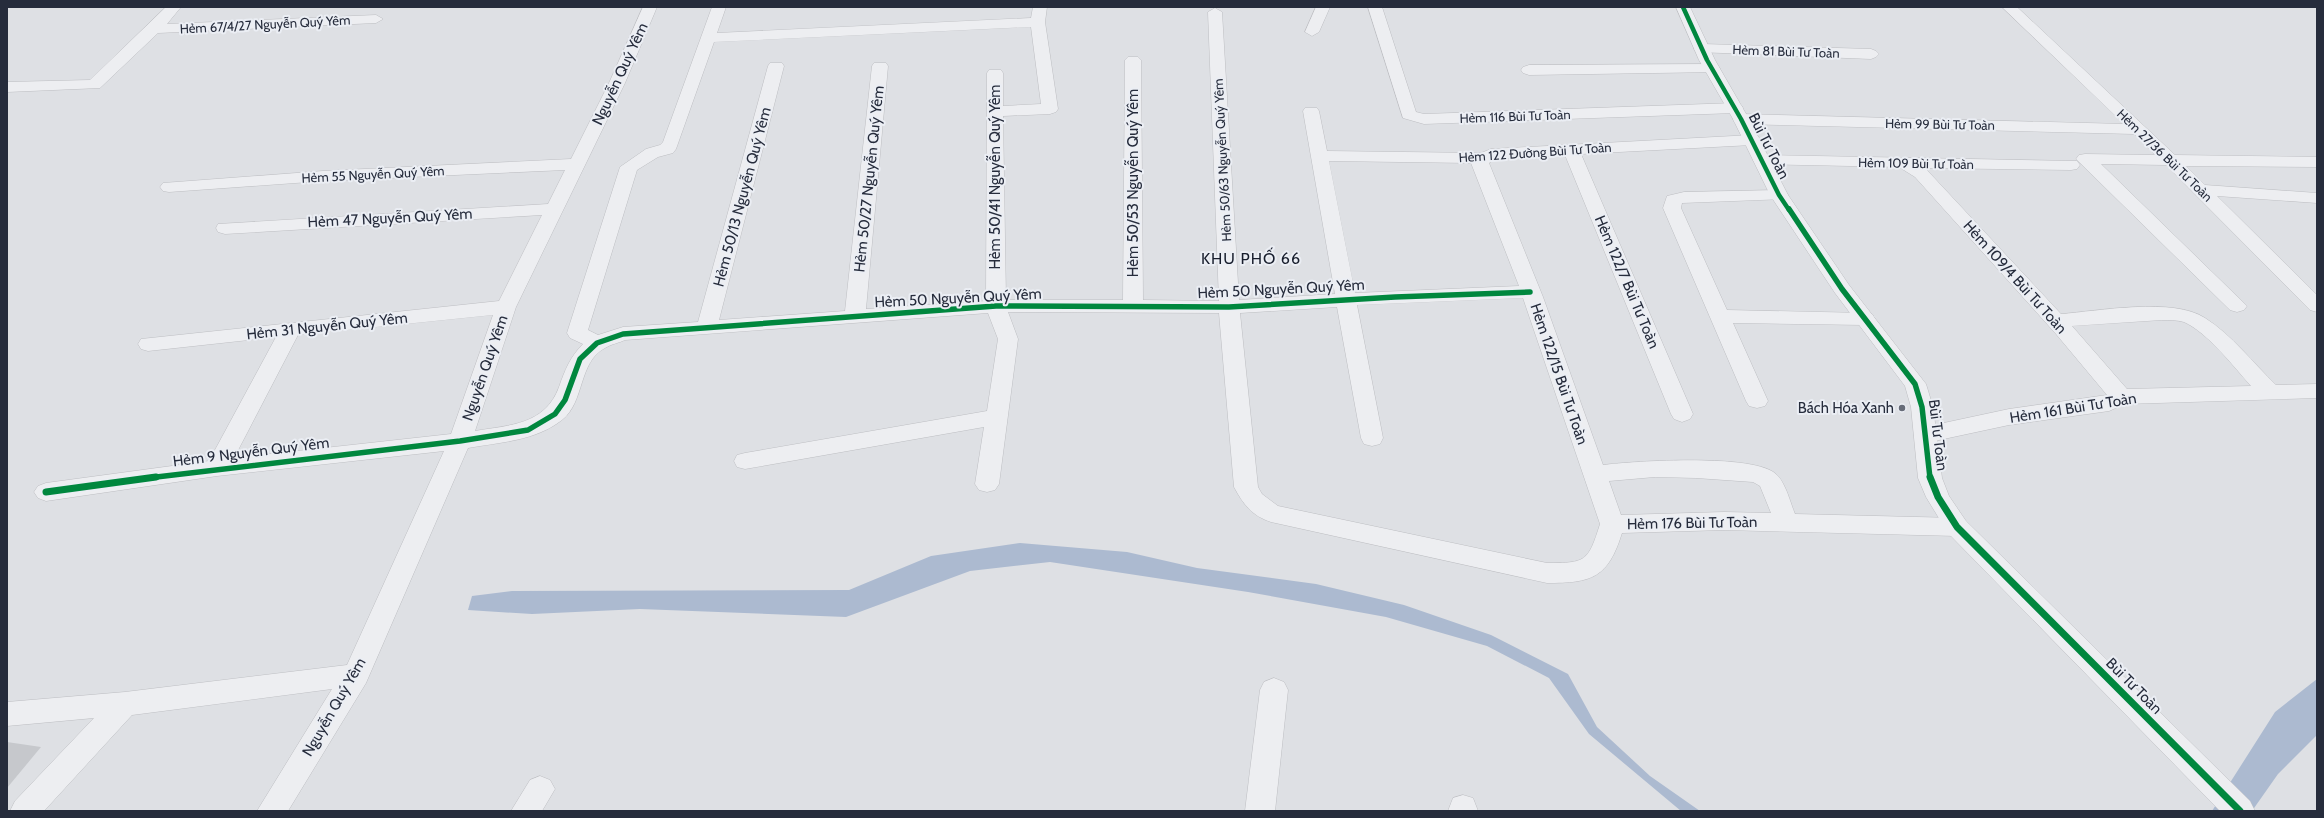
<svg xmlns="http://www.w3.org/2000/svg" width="2324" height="818" viewBox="0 0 2324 818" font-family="Cabin,sans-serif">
<rect width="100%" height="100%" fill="#dee0e4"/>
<g fill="#acbad0">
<polygon points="1020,543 1127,552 1197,568 1316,584 1404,605 1491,635 1568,674 1597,727 1650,776 1700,811 1681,811 1589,734 1549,678 1487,646 1386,617 1248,592 1050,562 970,571 846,617 640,609 532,614 468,610 472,596 512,591 849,590 931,556"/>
<polygon points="2317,679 2317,735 2278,774 2252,811 2212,811 2275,712"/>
</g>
<polygon fill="#c6c8cc" points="7,742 41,747 7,788"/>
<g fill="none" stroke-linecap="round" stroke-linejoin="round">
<defs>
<g id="minor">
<polygon points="166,7 181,7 167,24 376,15 383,19 376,23 158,33 100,88 7,92 7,82 90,80"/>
<path d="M 643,7 L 657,7 L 625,83 L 516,307 L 475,431 C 510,425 545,425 559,387 C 565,370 570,357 583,344 L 570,338 L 567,333 L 620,167 L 646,149 L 660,145 L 663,142 L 712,7 L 726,7 L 717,33 L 1031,18 L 1033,7 L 1047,7 L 1045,22 L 1058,109 L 1056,112 L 1050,114 L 1003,116 L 1006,300 L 1123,300 L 1125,60 L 1128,57 L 1138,57 L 1141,60 L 1143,300 L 1219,301 L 1208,12 L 1215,8 L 1222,12 L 1239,300 L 1335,294 L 1303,111 L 1305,108 L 1317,108 L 1319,111 L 1327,151 L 1481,153 L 1491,149 L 1752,135 L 1758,136 L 1760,140 L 1758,144 L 1752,145 L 1581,154 L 1693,414 L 1690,419 L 1682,422 L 1674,419 L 1671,414 L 1565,155 L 1495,159 L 1489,163 L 1543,297 L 1603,465 C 1634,461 1757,453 1777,475 C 1786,484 1790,502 1795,514 L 1957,518 L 1966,521 L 1969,527 L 1966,533 L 1957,536 L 1724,530 L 1622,533 C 1608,578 1592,583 1547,583 L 1271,522 C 1252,516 1243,504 1234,487 L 1219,313 L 1008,312 L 1018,339 L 999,484 L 995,490 L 987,492 L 979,490 L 975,484 L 984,427 L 745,469 L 737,467 L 734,461 L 737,455 L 745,453 L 987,411 L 998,339 L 988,313 L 625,340 C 619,343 611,344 605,348 C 578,362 585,402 562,420 C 535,441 501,442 468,448 L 366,683 L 288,811 L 257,811 L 332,689 L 132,715 L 44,811 L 10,811 L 15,801 L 94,718 L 7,726 L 7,702 L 125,692 L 347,665 L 444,451 L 217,476 L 46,501 L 38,498 L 34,492 L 38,486 L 46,483 L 209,461 L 276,337 L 148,351 L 141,349 L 138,344 L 141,339 L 499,301 L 542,215 L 225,234 L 218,232 L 216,228 L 218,224 L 548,204 L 565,170 L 323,181 L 169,192 L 163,191 L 160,187 L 163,183 L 323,171 L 571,159 L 609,83 ZM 1031,27 L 1041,104 L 1003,106 L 1003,73 L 1001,70 L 989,70 L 987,73 L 986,301 L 866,309 L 888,66 L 886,63 L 874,63 L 872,66 L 845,311 L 719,320 L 784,66 L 782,63 L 770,63 L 768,66 L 698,322 L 623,327 L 598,335 L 588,330 L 637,170 L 658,157 L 673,153 L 676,149 L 714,42 ZM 1329,161 L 1471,163 L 1519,286 L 1355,293 ZM 1523,298 L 1600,524 C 1588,562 1586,563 1547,563 L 1278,506 L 1262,494 L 1258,487 L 1240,313 L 1337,307 L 1361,438 L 1364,444 L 1372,446 L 1380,444 L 1383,438 L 1357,305 ZM 493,315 L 451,434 L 234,458 L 298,335 ZM 1696,478 L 1753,482 L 1760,486 L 1771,513 L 1724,512 L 1621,515 L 1609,481 L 1655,477 Z"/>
<polygon points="1316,7 1330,7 1319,32 1312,36 1305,32"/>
<polygon points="1368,7 1382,7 1416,112 1424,114 1735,103 1741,105 1743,108 1741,111 1735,113 1424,124 1403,118"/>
<polygon points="2002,7 2017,7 2175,155 2317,157 2317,167 2186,166 2205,185 2317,193 2317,203 2217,196 2317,295 2317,312 2310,310 2166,165 2101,164 2247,306 2244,310 2237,312 2230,310 2076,159 2079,155 2085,154 2155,155 2134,134 1741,124 1735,123 1733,119 1735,115 1741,114 2124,124"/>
<polygon points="1702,44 1871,49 1876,51 1879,54 1876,57 1871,59 1697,52 1694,49"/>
<polygon points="1712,64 1718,66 1720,69 1718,72 1529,75 1523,73 1521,70 1523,67 1529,65"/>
<path d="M 1762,155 L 2077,161 L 2080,165 L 2077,169 L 2071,170 L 1925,168 L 2061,314 C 2098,311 2174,297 2205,318 C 2232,335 2253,363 2276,385 L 2317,384 L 2317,398 L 2125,404 L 2109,411 L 2009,425 L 1925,443 L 1917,441 L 1914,435 L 1917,429 L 1925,427 L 2009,409 L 2107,395 L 2056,334 L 1915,177 L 1899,167 L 1756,164 L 1753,160 L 1756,156 ZM 2162,320 C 2169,320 2177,320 2184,322 C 2208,333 2233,366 2251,386 L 2127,389 L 2072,326 Z"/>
<polygon points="1779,190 1785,191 1788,195 1785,199 1682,203 1681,208 1727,310 1865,313 1872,314 1875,319 1872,324 1865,325 1733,323 1768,401 1765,406 1757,408 1749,406 1746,401 1663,208 1667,196 1684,192"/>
<polygon points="1274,678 1284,682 1288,690 1275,811 1245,811 1260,690 1264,682"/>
<polygon points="540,776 550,780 555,789 542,811 511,811 530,780"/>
<polygon points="1463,795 1473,798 1478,811 1448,811 1453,798"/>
</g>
<polygon id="tertiary" points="1676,7 1690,7 1715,60 1749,119 1788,195 1849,285 1926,384 1933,407 1942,478 1949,496 1966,521 2250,801 2255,811 2220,811 1948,533 1926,497 1918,478 1911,407 1905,386 1835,293 1770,195 1733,119 1699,60"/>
</defs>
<use href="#minor" stroke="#bdbec2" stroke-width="1"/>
<use href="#tertiary" stroke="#bdbec2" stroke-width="1"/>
<use href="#minor" fill="#edeef1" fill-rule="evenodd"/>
<use href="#tertiary" fill="#edeef1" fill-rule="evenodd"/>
<defs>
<polyline id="cycleway-far2" points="1683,7 1707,60 1741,119 1779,195 1789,210"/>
<g id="cycleway-far1">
<polyline points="1789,209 1842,289 1915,384 1922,407 1930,478"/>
<polyline points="148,478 460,441 528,430 555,414 565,400 580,359 597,343 623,334 996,306 1229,307 1395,297 1530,292"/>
</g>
<g id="cycleway">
<polyline points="1930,477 1938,497 1957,527 2240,811"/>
<polyline points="46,492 156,477"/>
</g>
</defs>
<use href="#cycleway-far2" stroke="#ebeef4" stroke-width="6"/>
<use href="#cycleway-far1" stroke="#ebeef4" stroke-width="8"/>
<use href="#cycleway" stroke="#ebeef4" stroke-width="10"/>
<use href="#cycleway-far2" stroke="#00873e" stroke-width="4.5"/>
<use href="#cycleway-far1" stroke="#00873e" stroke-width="5.5"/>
<use href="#cycleway" stroke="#00873e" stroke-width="7"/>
</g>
<circle fill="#666b77" stroke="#ebeef4" stroke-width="1.5" cx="1902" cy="408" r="4"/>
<g text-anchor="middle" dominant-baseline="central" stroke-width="4" stroke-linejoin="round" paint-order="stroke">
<g font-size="13" fill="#262c3c" stroke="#ebeef4">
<text transform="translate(265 24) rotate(-3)">Hẻm 67/4/27 Nguyễn Quý Yêm</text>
<text transform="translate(1786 51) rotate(2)">Hẻm 81 Bùi Tư Toàn</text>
<text transform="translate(1515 116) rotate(-2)">Hẻm 116 Bùi Tư Toàn</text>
<text transform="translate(1940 124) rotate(1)">Hẻm 99 Bùi Tư Toàn</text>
<text transform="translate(1535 152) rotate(-4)">Hẻm 122 Đường Bùi Tư Toàn</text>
<text transform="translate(2165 155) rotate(44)">Hẻm 27/36 Bùi Tư Toàn</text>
<text transform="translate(1222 160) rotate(-93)">Hẻm 50/63 Nguyễn Quý Yêm</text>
<text transform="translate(1916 163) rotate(1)">Hẻm 109 Bùi Tư Toàn</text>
<text transform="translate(373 174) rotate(-3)">Hẻm 55 Nguyễn Quý Yêm</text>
</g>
<g font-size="15" fill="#262c3c" stroke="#ebeef4">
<text transform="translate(620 74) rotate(-65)">Nguyễn Quý Yêm</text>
<text transform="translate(1769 146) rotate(63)">Bùi Tư Toàn</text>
<text transform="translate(995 177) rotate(-90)">Hẻm 50/41 Nguyễn Quý Yêm</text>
<text transform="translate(869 179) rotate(-84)">Hẻm 50/27 Nguyễn Quý Yêm</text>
<text transform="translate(1133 183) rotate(-90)">Hẻm 50/53 Nguyễn Quý Yêm</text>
<text transform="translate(742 197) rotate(-75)">Hẻm 50/13 Nguyễn Quý Yêm</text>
<text transform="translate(390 218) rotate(-3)">Hẻm 47 Nguyễn Quý Yêm</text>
<text transform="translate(2015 277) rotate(48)">Hẻm 109/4 Bùi Tư Toàn</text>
<text transform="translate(1627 282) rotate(67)">Hẻm 122/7 Bùi Tư Toàn</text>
<text transform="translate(1281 289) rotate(-3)">Hẻm 50 Nguyễn Quý Yêm</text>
<text transform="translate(958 298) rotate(-3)">Hẻm 50 Nguyễn Quý Yêm</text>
<text transform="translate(327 326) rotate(-6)">Hẻm 31 Nguyễn Quý Yêm</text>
<text transform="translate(485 368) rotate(-71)">Nguyễn Quý Yêm</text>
<text transform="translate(1559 374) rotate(71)">Hẻm 122/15 Bùi Tư Toàn</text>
<text transform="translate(2073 408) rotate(-9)">Hẻm 161 Bùi Tư Toàn</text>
<text transform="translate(1938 435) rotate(83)">Bùi Tư Toàn</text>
<text transform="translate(251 452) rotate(-7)">Hẻm 9 Nguyễn Quý Yêm</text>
<text transform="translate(1692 523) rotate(-1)">Hẻm 176 Bùi Tư Toàn</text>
<text transform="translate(2134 686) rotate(45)">Bùi Tư Toàn</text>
<text transform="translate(334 707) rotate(-60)">Nguyễn Quý Yêm</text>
</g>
<g font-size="15" fill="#262c3c" stroke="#ebeef4" text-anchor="end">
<text x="1894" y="408">Bách Hóa Xanh</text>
</g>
<g font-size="16" letter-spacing="1" fill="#181e2d" stroke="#ebeef4">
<text x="1251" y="258">KHU PHỐ 66</text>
</g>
</g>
<rect width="2324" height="818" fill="none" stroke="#262c3c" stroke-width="16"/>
</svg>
